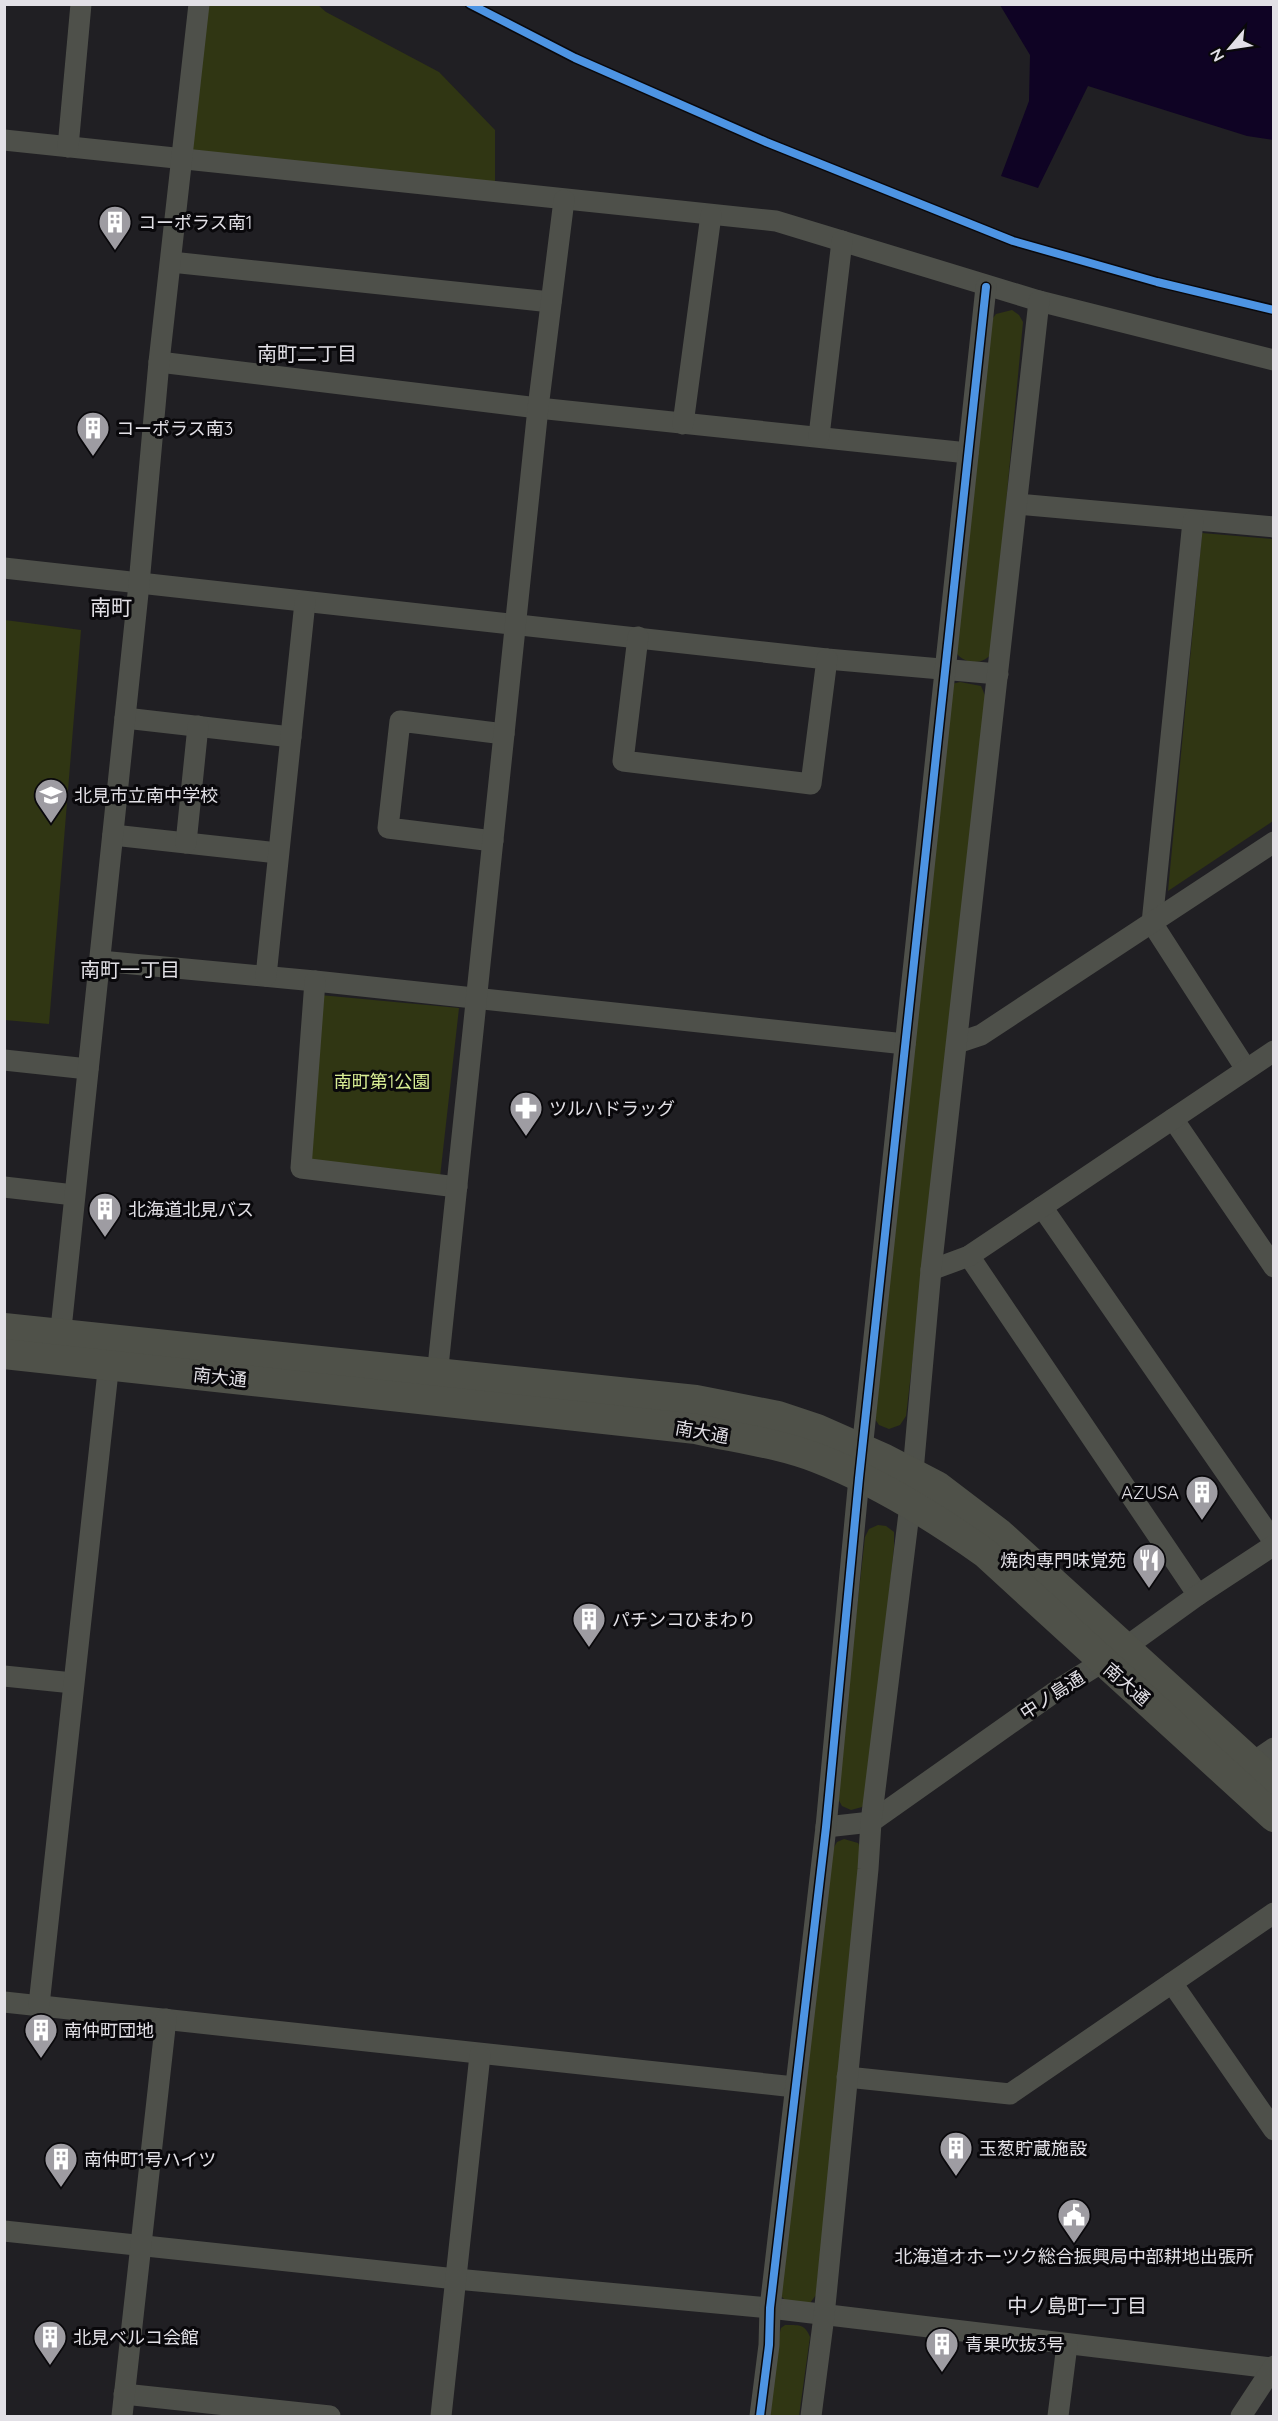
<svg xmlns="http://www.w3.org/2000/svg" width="1278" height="2421" viewBox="0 0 1278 2421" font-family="Quicksand,'Noto Sans JP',sans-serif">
<rect width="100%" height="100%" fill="#201f23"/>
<g fill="#303613">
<polygon points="199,5 318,5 326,12 439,72 495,130 495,192 183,159"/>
<path d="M 1012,310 L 1019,315 L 1023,322 L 992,653 C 983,665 966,665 956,653 L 990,322 L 996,314 Z"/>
<polygon points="1202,533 1273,539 1273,821 1168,891"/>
<polygon points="5,620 81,630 49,1024 5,1020"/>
<polygon points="960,682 981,686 986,698 948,1060 906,1416 900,1425 889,1429 879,1425 873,1416 952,684"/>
<polygon points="320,995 459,1008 440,1177 306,1161"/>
<polygon points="878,1525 886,1526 894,1532 894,1547 868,1796 862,1807 851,1810 842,1806 836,1795 865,1537 869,1529"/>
<polygon points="844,1839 858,1843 863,1853 816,2295 810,2303 787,2302 781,2296 832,1851 837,1842"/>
<path d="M 785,2325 C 799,2325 805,2324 810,2337 L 799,2416 L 770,2416 L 779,2336 L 781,2328 Z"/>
</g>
<polygon fill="#0f0324" points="1000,5 1273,5 1273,140 1247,136 1088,86 1038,188 1001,176 1029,101 1030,55"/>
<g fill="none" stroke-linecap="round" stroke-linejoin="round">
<g stroke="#4e504a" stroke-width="21">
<polyline points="4,140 776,221 1039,301 1274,360"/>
<polyline points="68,147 81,4"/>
<polyline points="171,262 551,302"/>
<polyline points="159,362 538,408 968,453"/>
<polyline points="683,424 711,215"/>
<polyline points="819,436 842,241"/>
<polyline points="1017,504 1274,527"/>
<polyline points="1193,521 1152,923 1246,1069"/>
<polyline points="4,568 827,659 998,674"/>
<polyline points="638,637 623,761 811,784 827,659"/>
<polyline points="125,718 291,737"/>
<polyline points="113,835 278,853"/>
<polyline points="493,841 388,828 400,721 504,734"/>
<polyline points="186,843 198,726"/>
<polyline points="100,961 315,981 905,1044"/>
<polyline points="266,976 305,602"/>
<polyline points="315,981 301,1168 457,1187"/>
<polyline points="957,1043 981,1035 1274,842"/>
<polyline points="4,1060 88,1069"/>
<polyline points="1173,1119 1274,1267"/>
<polyline points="4,1187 74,1195"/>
<polyline points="1042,1207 1274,1542"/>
<polyline points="969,1256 1198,1595"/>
<polyline points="931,1270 969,1256 1274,1051"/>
<polyline points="59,1348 139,584 159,362 199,4"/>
<polyline points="436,1386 538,408 564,200"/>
<polyline points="4,1676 73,1683"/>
<polyline points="1252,1763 1274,1748"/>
<polyline points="826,1827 871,1822 1059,1689 1123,1649 1198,1595 1274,1545"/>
<polyline points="1172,1983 1274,2130"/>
<polyline points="4,2002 795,2087"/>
<polyline points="39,2005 110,1353"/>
<polyline points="847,2077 1010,2094 1274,1913"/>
<polyline points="4,2231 456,2279 770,2308 1272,2368"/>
<polyline points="124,2394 330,2416"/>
<polyline points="122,2416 166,2019"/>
<polyline points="441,2416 480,2055"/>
<polyline points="760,2416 769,2345 770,2308 826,1827 859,1478 986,287"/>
<polyline points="811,2416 824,2316 868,1869 871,1822 910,1505 931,1270 1039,301"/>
<polyline points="1058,2416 1067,2345"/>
<polyline points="1241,2416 1274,2366"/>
</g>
<g stroke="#4f5149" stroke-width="30">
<polyline points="4,1328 696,1400 778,1416 817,1429 885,1459 937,1486 1000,1534 1274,1783"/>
<path d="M 4,1354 L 696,1429 C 736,1438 778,1443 817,1458 C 876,1481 933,1516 985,1553 L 1274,1817"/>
</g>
<defs>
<g id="cycleway">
<polyline points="470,4 575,58 766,142 1013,241 1157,282 1274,310"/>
<polyline points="760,2416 769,2345 770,2308 826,1827 859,1478 986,287"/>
</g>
</defs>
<use href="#cycleway" stroke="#09080b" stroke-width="11"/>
<use href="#cycleway" stroke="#4d94e3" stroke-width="8"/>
</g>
<defs>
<symbol id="building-pin" viewBox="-11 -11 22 30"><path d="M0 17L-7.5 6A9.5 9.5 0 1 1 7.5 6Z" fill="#9e9ca2" stroke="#09080b"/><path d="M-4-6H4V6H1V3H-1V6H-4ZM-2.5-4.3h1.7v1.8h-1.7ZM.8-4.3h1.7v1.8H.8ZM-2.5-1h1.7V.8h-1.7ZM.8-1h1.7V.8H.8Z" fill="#fff"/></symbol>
<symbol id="school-pin" viewBox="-11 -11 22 30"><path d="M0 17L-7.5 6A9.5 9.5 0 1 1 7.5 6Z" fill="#9e9ca2" stroke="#09080b"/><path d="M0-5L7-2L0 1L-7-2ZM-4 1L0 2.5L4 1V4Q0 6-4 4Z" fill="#fff"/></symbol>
<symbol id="pharmacy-pin" viewBox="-11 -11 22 30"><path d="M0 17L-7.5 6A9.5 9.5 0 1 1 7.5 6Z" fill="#9e9ca2" stroke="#09080b"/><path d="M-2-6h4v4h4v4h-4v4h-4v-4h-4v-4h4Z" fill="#fff"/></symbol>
<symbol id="restaurant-pin" viewBox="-11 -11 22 30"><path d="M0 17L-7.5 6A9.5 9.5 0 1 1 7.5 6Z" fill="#9e9ca2" stroke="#09080b"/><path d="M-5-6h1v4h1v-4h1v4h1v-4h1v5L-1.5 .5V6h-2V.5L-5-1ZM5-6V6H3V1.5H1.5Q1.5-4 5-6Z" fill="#fff"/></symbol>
<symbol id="civic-pin" viewBox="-11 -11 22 30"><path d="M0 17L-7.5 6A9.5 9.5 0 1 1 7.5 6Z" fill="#9e9ca2" stroke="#09080b"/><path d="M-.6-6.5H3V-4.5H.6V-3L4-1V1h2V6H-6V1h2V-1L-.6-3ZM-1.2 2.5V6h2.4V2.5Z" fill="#fff"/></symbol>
</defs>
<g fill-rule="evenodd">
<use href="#building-pin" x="96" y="203" width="38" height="52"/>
<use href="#building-pin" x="74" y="409" width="38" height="52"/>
<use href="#school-pin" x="32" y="776" width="38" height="52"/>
<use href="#pharmacy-pin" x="507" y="1089" width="38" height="52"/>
<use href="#building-pin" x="86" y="1190" width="38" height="52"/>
<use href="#building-pin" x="1183" y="1473" width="38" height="52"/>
<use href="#restaurant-pin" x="1130" y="1541" width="38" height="52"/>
<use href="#building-pin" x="570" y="1600" width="38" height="52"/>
<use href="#building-pin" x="22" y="2011" width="38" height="52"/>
<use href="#building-pin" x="937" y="2129" width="38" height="52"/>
<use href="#building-pin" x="42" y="2140" width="38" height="52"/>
<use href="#civic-pin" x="1055" y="2196" width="38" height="52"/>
<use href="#building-pin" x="31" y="2318" width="38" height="52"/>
<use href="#building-pin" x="923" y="2325" width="38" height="52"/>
</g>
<g text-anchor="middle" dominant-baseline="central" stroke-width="6" stroke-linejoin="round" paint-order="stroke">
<g font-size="18" fill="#e2e0e6" stroke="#09080b" text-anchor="start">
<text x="138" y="222">コーポラス南1</text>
<text x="116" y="428">コーポラス南3</text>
<text x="74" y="795">北見市立南中学校</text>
<text x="549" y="1108">ツルハドラッグ</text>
<text x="128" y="1209">北海道北見バス</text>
<text x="1179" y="1492" text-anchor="end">AZUSA</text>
<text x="1126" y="1560" text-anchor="end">焼肉専門味覚苑</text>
<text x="612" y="1619">パチンコひまわり</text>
<text x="64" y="2030">南仲町団地</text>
<text x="979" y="2148">玉葱貯蔵施設</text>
<text x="84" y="2159">南仲町1号ハイツ</text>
<text x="1074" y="2256" text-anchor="middle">北海道オホーツク総合振興局中部耕地出張所</text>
<text x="73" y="2337">北見ベルコ会館</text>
<text x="965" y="2344">青果吹抜3号</text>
</g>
<g font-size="18" fill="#d8ed94" stroke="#09080b">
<text x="382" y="1081">南町第1公園</text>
</g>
<g font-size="18" fill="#e2e0e6" stroke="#09080b">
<text transform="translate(220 1377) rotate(6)">南大通</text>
<text transform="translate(702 1432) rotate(10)">南大通</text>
<text transform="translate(1127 1684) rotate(41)">南大通</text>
<text transform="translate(1052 1695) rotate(-33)">中ノ島通</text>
</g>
<g font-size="20" fill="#e2e0e6" stroke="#09080b">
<text x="307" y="353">南町二丁目</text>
<text x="130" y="969">南町一丁目</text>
<text x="1077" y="2305">中ノ島町一丁目</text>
</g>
<g font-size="21" fill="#e2e0e6" stroke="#09080b">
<text x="111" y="607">南町</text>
</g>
</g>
<rect width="1278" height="2421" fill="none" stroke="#e2e0e6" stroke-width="12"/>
<g transform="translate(1230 48) rotate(241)" stroke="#09080b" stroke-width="4.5" paint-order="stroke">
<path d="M0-4.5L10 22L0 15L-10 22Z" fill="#e2e0e6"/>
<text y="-9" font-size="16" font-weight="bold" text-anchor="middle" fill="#e2e0e6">N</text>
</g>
</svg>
